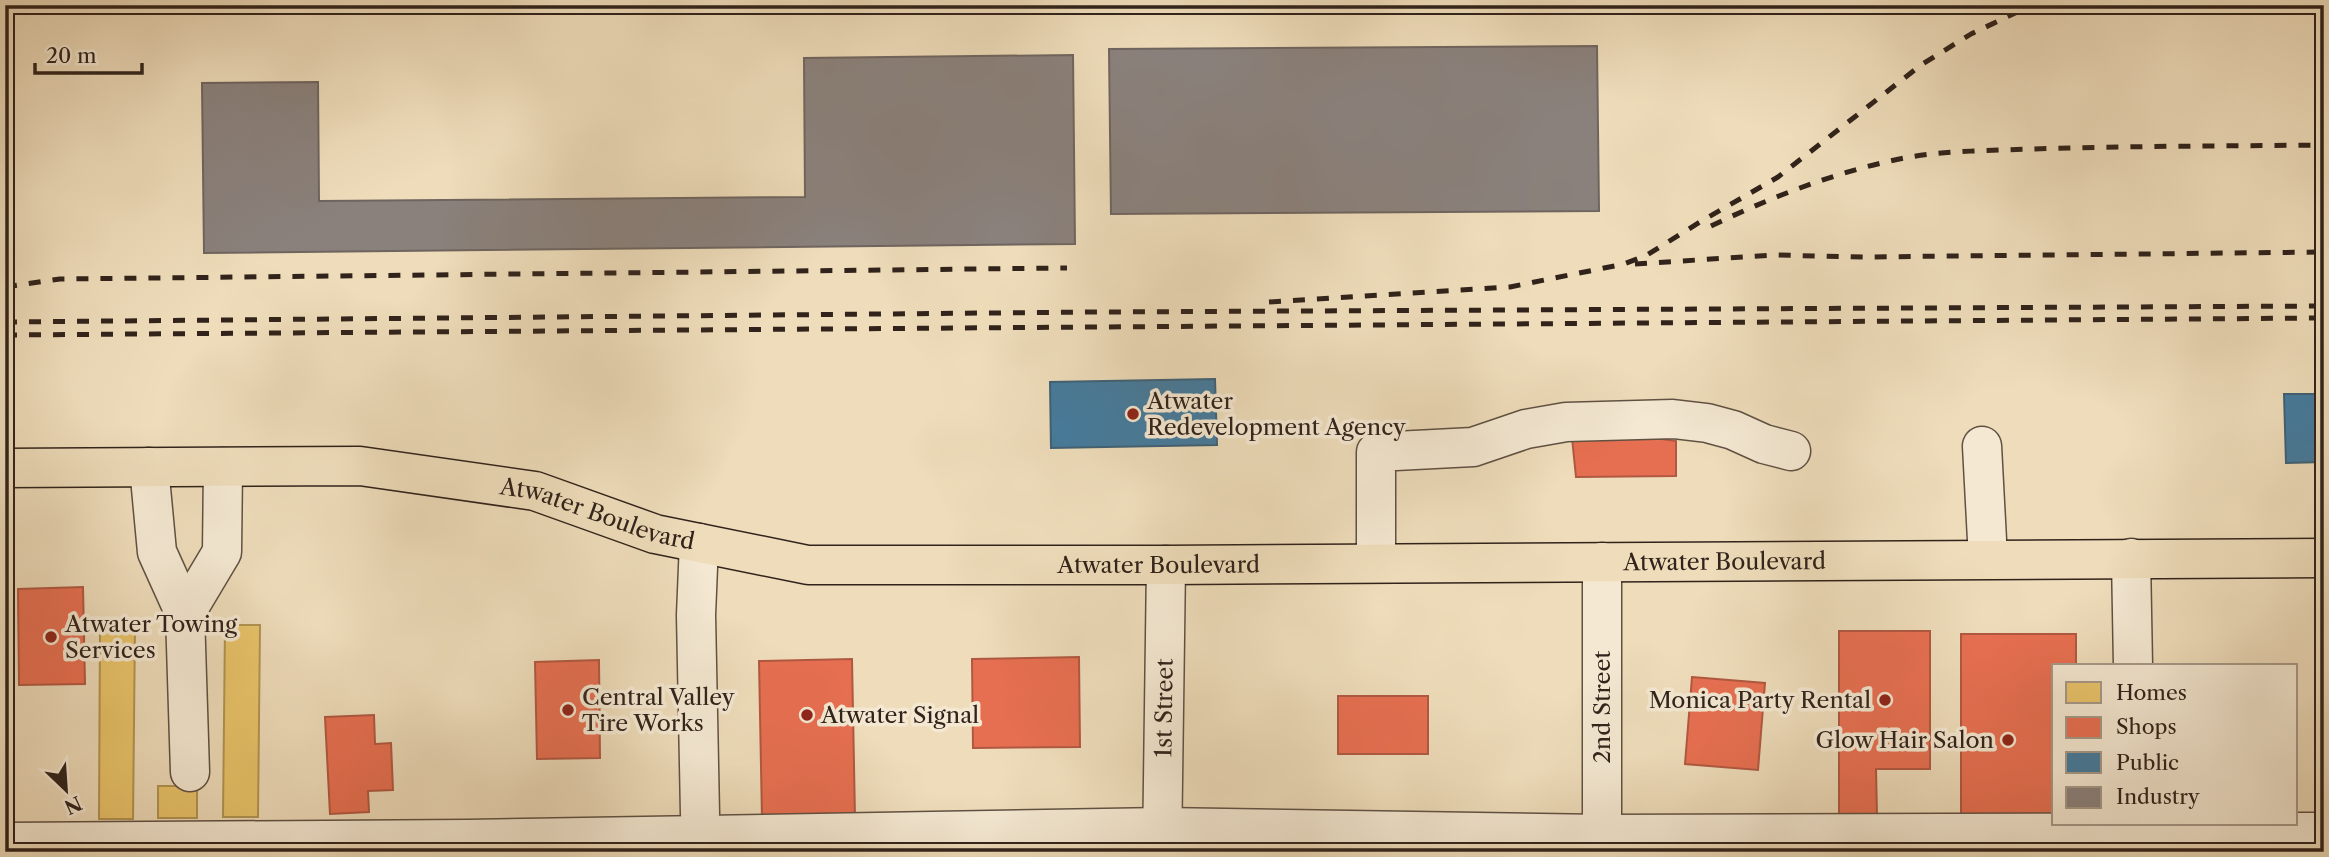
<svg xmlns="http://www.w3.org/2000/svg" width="2329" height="857" viewBox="0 0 2329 857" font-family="'Libre Caslon Text',serif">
<rect width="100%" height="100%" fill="#eedcba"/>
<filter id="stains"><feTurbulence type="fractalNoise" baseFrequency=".00286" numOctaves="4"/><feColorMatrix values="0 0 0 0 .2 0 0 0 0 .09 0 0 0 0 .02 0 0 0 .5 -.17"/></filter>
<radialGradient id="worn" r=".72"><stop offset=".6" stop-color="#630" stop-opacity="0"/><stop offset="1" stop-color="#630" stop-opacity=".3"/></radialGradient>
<g fill="#e9c46a" stroke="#b29452" stroke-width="2">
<polygon points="225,625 260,625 258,817 223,817"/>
<polygon points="100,626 135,627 133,819 99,819"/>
<rect x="158" y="786" width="39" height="32"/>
</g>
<g fill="#e76f51" stroke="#b05841" stroke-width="2">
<polygon points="1633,435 1676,441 1676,476 1576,477 1572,438"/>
<polygon points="83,587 85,684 19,685 18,589"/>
<polygon points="1839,631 1930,631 1930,769 1876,769 1877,815 1839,815"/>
<polygon points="1961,634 2076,634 2076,666 2054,666 2054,814 1961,814"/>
<polygon points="1079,657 1080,747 973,748 972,659"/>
<polygon points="852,659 855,818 762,819 759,661"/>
<polygon points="599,660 600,758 537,759 535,662"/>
<polygon points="1692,677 1765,683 1758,770 1685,764"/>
<rect x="1338" y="696" width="90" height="58"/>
<polygon points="374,715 375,744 391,743 393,790 368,791 369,812 330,814 325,717"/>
</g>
<g fill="#457b9d" stroke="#3f6176" stroke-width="2">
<polygon points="1215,379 1217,445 1051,448 1050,382"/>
<polygon points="2284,394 2324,394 2324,462 2286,463"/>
</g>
<g fill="#8a817c" stroke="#6f655f" stroke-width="2">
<polygon points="1597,46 1599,211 1111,214 1109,49"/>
<polygon points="1073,55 1075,244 204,253 202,83 318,82 319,201 805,197 804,58"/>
</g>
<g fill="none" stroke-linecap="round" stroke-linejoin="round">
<defs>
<g id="minor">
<polyline points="1982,446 1988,559"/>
<polyline points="149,467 157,552 185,614 190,772"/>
<polyline points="699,543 696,615 700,814"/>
<polyline points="2131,558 2133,666"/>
<polyline points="1602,562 1602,852"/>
<polyline points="1376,563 1376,452 1473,447 1526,429 1566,422 1673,419 1707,423 1733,430 1764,444 1791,451"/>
<polyline points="185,614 222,552 223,467"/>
<polyline points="5,842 468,839 1163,827 1602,834 2324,832"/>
<path id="s1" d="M 1162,852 L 1166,565"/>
</g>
<g id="major">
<path id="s2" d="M 5,468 L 360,466 L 535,491 L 655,534 L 808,565 L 1166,565 L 2324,558"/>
</g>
</defs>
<use href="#minor" stroke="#605143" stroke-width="41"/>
<use href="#major" stroke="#31231b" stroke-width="41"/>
<use href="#minor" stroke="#f4e8d2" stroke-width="38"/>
<use href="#major" stroke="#eedcba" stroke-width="38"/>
<g stroke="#31231b" stroke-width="5" stroke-dasharray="12 12" stroke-linecap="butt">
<path d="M 1711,226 C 1767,199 1828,175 1890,161 C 1936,150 1985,151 2032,149 C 2129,146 2227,146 2324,145"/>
<polyline points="1635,264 1774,255 1865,257 2324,252"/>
<polyline points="5,287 60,279 1067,268"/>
<polyline points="1269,302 1510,287 1624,264 1647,255 1700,222 1778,177 1921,65 1971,34 2032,5"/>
<polyline points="5,322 1098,312 2324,306"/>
<polyline points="5,335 2324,318"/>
</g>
</g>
<g fill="#8f2418" stroke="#f4e8d2" stroke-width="2.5">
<circle cx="1133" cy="414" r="7"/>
<circle cx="51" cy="637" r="7"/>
<circle cx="1885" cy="700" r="7"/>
<circle cx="568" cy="710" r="7"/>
<circle cx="807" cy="715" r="7"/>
<circle cx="2008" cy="740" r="7"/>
</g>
<g text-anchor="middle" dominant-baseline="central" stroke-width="7" stroke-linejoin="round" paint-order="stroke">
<g font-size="23" fill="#31231b" stroke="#f4e8d2" text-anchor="start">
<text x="1147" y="401">Atwater<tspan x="1147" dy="26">Redevelopment Agency</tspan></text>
<text x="65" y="624">Atwater Towing<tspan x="65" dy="26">Services</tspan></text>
<text x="582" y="697">Central Valley<tspan x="582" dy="26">Tire Works</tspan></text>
<text x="1871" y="700" text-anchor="end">Monica Party Rental</text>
<text x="821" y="715">Atwater Signal</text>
<text x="1994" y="740" text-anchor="end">Glow Hair Salon</text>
</g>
<g font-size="23" fill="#31231b" stroke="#f4e8d2">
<text stroke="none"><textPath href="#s2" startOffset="598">Atwater Boulevard</textPath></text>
<text stroke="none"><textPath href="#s2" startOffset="1732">Atwater Boulevard</textPath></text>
<text stroke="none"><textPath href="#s2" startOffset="1166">Atwater Boulevard</textPath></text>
<text transform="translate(1602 707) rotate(-90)">2nd Street</text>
<text stroke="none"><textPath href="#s1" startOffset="144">1st Street</textPath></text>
</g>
</g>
<rect width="2329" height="857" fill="none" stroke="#eedcba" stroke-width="28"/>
<rect x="7" y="7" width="2315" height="843" fill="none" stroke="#31231b" stroke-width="3.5"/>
<rect x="14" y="14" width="2301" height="829" fill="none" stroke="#31231b" stroke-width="2"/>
<rect x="2052" y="664" width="245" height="161" fill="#f4e8d2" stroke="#a69989" stroke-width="2"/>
<rect x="2066" y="682" width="35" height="21" fill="#e9c46a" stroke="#a69989" stroke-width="2"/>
<text x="2116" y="700" font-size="21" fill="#31231b">Homes</text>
<rect x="2066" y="717" width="35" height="21" fill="#e76f51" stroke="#a69989" stroke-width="2"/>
<text x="2116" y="734" font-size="21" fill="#31231b">Shops</text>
<rect x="2066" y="752" width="35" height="21" fill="#457b9d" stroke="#a69989" stroke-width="2"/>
<text x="2116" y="770" font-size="21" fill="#31231b">Public</text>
<rect x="2066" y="787" width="35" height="21" fill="#8a817c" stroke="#a69989" stroke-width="2"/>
<text x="2116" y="804" font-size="21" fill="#31231b">Industry</text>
<g transform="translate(66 790) rotate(155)" stroke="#f4e8d2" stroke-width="5" paint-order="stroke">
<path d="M0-5L12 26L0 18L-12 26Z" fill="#31231b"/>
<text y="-10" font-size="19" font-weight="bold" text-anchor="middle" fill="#31231b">N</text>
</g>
<path d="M35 63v10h107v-10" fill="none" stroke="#31231b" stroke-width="3.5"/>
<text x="46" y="63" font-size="21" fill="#31231b" stroke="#f4e8d2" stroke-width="5" paint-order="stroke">20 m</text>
<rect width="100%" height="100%" filter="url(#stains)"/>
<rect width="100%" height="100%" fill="url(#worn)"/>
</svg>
